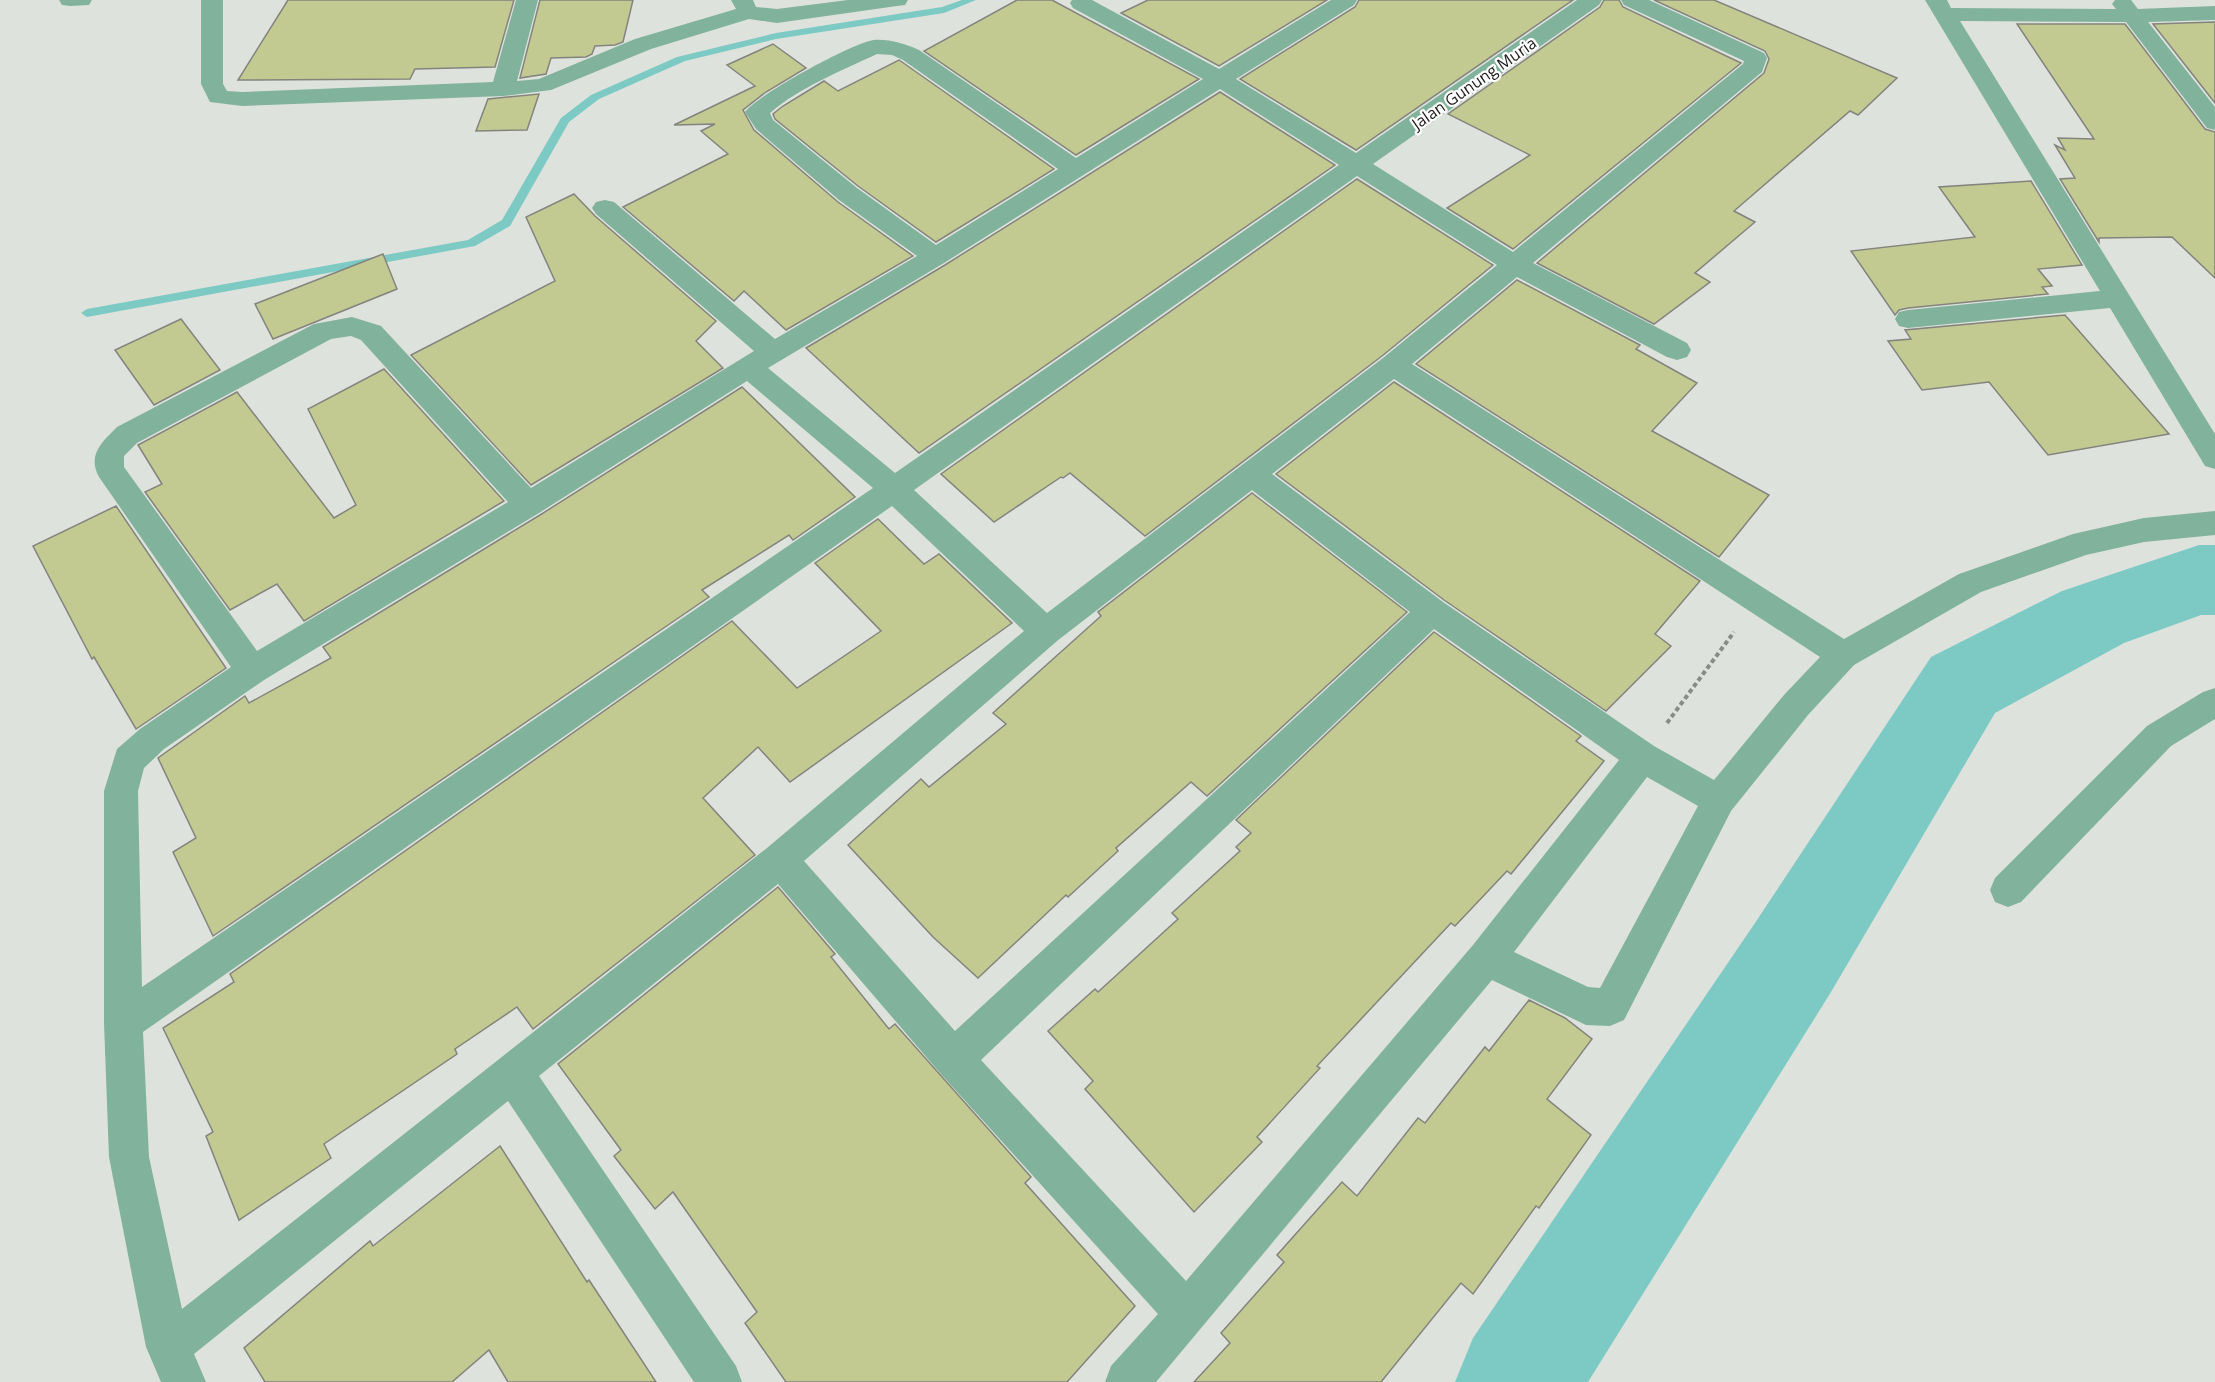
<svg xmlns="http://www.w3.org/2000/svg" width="2215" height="1382" viewBox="0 0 2215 1382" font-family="'Open Sans',sans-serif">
<rect width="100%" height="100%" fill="#dee2dc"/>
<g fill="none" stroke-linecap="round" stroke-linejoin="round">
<polygon fill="#7dc9c4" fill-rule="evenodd" points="962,0 976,0 944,13 776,39 685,61 599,99 569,122 510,226 475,246 87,317 81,313 87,309 468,240 502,220 561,118 591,95 677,57 776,33 942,7"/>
<polygon fill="#7dc9c4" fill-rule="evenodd" points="2199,545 2215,545 2215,615 2201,615 2124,643 1995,713 1831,992 1588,1382 1455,1382 1473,1338 1757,920 1931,657 2062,591"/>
</g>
<g fill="#c3ca91" stroke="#83847e" stroke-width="1.5">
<polygon points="288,0 514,0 495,67 415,69 410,79 238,80"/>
<polygon points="540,0 633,0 623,42 615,45 595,46 592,54 586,57 551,58 546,74 520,78"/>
<polygon points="1017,0 1052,0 1199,79 1076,155 924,51"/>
<polygon points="1148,0 1327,0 1219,66 1121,13"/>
<polygon points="1359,0 1573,0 1356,150 1240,79 1355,7"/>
<polygon points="1604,0 1619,0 1623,7 1741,63 1513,249 1447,208 1530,155 1448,114 1600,7"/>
<polygon points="1654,0 1714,0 1897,78 1858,115 1850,111 1734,211 1755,222 1695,273 1710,282 1654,324 1537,263 1764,73 1769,59 1765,51"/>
<polygon points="2215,22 2215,103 2153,24"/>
<polygon points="2017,24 2125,24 2205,129 2215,132 2215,278 2172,237 2099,238 2099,242 2060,179 2075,178 2055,145 2065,150 2058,138 2094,139"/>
<polygon points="773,44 806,68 766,92 743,110 754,130 838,202 913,256 786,330 744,291 734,301 623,207 728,154 701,131 715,124 674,125 755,86 727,65"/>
<polygon points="899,60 902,62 1054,169 936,242 858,186 775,119 773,114 783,106 824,81 838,91"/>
<polygon points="1220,92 1335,165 919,453 806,348 945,265"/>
<polygon points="539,94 527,130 476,131 488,99"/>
<polygon points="1357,179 1493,265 1382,356 1145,536 1070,473 1063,478 1061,477 994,522 941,474"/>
<polygon points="2031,181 2082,265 2038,269 2052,286 2042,287 2048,294 1908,308 1899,310 1895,315 1851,251 1975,237 1939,187"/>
<polygon points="574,194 595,216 716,321 696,341 723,368 531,485 411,355 555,281 526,217"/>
<polygon points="383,254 397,289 273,339 255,304"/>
<polygon points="1517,280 1640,345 1636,349 1697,383 1652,431 1769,495 1719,557 1416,364"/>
<polygon points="2065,315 2169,434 2048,455 1989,382 1922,390 1888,341 1911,339 1905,330"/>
<polygon points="181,319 220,370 154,405 115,350"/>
<polygon points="384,369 504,501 304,621 277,584 230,610 145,492 162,484 138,445 237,392 334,518 356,505 308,409"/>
<polygon points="1394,382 1700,581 1655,634 1671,646 1606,711 1444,600 1276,474"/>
<polygon points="742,387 855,497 793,540 789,535 702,590 709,597 213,936 173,852 196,838 158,758 245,696 249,703 331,658 323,647 540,515"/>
<polygon points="1252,493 1407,612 1207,796 1191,782 1116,848 1118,851 1068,897 1066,895 978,978 933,937 848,845 921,779 929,787 1006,724 993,713 1101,616 1098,612"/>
<polygon points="116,506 226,668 136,729 94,657 92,659 33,546"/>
<polygon points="878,519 924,564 939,554 1012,623 790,782 758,747 703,798 755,855 533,1029 517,1007 455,1049 457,1054 324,1144 331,1158 239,1220 206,1136 213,1132 163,1028 234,982 230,974 732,621 797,688 881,631 815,563"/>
<polygon points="1434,632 1581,736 1576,741 1604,761 1511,874 1507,871 1455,926 1451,923 1317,1066 1320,1068 1257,1137 1262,1142 1194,1212 1085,1089 1093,1081 1048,1031 1095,989 1098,992 1178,919 1172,913 1240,851 1236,847 1251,833 1236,820"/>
<polygon points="778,887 835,954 831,957 889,1029 895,1024 1031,1177 1025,1183 1135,1306 1067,1382 786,1382 745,1323 757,1312 673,1192 655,1209 614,1156 621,1150 558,1064"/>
<polygon points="1529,1000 1565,1018 1592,1039 1547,1099 1591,1135 1539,1208 1536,1206 1473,1294 1461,1283 1381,1382 1194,1382 1230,1343 1221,1333 1284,1262 1277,1255 1342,1182 1357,1196 1418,1118 1425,1123 1485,1047 1489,1051"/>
<polygon points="500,1146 587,1282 589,1280 656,1382 508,1382 489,1350 452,1382 265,1382 244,1348 370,1241 373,1246"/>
</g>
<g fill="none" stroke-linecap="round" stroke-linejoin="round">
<polyline stroke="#898b87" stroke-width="4" stroke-dasharray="4.5 3" stroke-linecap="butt" points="1667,723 1734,632"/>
<g fill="#81b29c" fill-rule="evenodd">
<polygon points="59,0 92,0 89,5 70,6 62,5"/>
<polygon points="201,0 223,0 223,84 227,91 242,92 493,82 516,0 538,0 517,81 539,79 635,39 736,9 731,0 753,0 756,7 777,9 848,0 908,0 905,5 897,6 777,23 749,19 651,49 551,90 503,96 242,106 210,102 201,84"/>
<path d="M 1072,0 L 1092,0 L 1219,69 L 1331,0 L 1357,0 L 1354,5 L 1236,79 L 1356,153 L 1577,0 L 1602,0 L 1599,5 L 1373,164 L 1513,252 L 1743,64 L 1744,61 L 1624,5 L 1621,0 L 1649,0 L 1764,53 L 1767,58 L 1762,72 L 1533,263 L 1687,343 L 1691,350 L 1687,357 L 1677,360 L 1667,357 L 1517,277 L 1412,364 L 1844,639 L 1959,574 L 2073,534 L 2144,518 L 2215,511 L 2215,535 L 2144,542 L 2086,555 L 1981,592 L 1854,665 L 1808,715 L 1731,811 L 1624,1020 L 1610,1026 L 1586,1025 L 1492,980 L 1156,1382 L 1105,1382 L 1111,1366 L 1158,1314 L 940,1073 L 778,884 L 539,1076 L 736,1366 L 742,1382 L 694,1382 L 508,1101 L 194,1354 L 206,1382 L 161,1382 L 146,1347 L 109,1157 L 104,1023 L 104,791 L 117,749 L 140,729 L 231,667 L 99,477 C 87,455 102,442 117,427 L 314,324 L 352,317 L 381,326 L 531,488 L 754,351 L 596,214 L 592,208 L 596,202 L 605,200 L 614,202 L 775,339 L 917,256 L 839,200 L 756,129 L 745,112 C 757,95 854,42 874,40 C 890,39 905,44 919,50 L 1076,158 L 1203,79 L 1073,8 L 1070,3 ZM 877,54 L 892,55 L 903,60 L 1058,169 L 936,245 L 857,188 L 773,120 L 770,113 C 800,87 841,71 877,54 ZM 1220,89 L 1339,165 L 895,473 L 768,368 L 944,263 ZM 1357,176 L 1497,265 L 1383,358 L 1047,613 L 914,490 ZM 351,336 L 361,340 L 508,502 L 257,651 L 124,467 L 124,456 L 137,443 L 331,339 ZM 1394,379 L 1820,657 L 1784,695 L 1714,780 L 1654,746 L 1443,602 L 1272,474 ZM 747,381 L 873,488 L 142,987 L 138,791 L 144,768 L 164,749 L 264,680 L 539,513 ZM 1252,490 L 1410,612 L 955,1031 L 804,861 L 1057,641 ZM 892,506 L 1024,631 L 767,848 L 182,1309 L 149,1157 L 143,1032 ZM 1434,629 L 1619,760 L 1473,945 L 1186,1281 L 981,1060 ZM 1647,777 L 1698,806 L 1600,988 L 1588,987 L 1514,952 Z"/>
<polygon points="1925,0 1947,0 1951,8 2116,9 2112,4 2115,0 2131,0 2138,9 2215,6 2215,20 2148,22 2215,107 2215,130 2207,128 2126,22 1960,21 2215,434 2215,469 2205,466 2110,308 1908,328 1899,326 1895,319 1899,312 1908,310 2100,291"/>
<polygon points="2215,688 2215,719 2171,746 2021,902 2008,907 1995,902 1990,890 1995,878 2147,726 2203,692"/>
</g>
</g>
<g text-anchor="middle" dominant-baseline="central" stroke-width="4.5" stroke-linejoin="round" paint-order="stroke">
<g font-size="16" fill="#1a1b19" stroke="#fff">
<text transform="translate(1474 83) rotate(-35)">Jalan Gunung Muria</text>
</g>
</g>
</svg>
